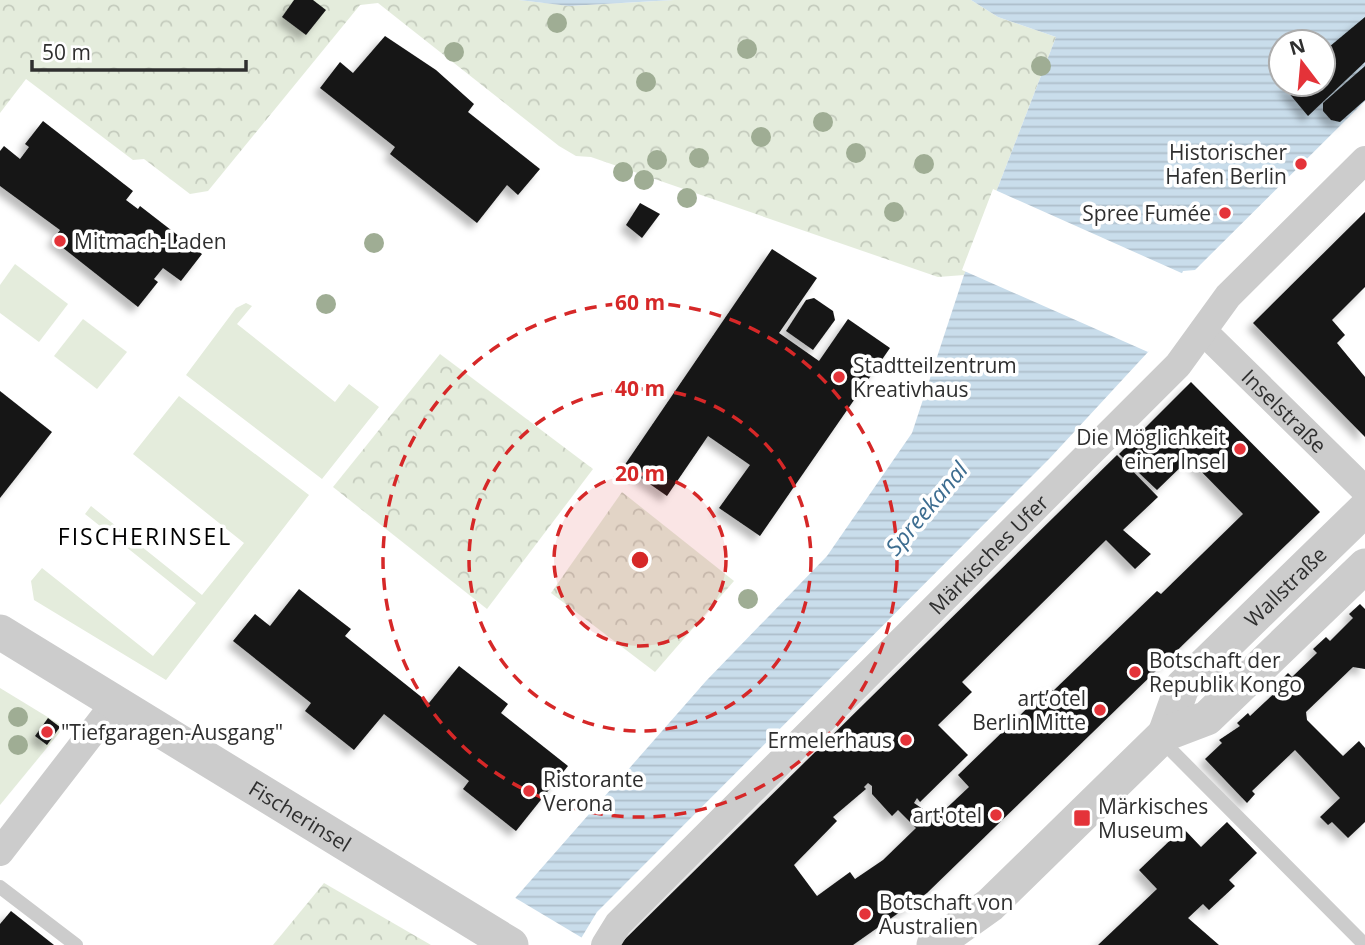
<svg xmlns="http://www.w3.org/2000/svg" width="1365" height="945" viewBox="0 0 1365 945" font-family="'Open Sans',sans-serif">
<defs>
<pattern id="forest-crowns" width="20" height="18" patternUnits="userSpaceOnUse" patternTransform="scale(1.75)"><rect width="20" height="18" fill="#e4ecdc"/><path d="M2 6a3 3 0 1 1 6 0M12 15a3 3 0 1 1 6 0" fill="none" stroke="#c4cbbd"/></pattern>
<pattern id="water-rules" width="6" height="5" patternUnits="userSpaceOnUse" patternTransform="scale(1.75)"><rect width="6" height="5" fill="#c9ddeb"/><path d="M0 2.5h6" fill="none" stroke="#adbeca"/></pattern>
<filter id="shadow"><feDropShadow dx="-6" dy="6" stdDeviation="3.5" flood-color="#0004"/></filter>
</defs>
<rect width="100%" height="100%" fill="#fff"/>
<g fill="#e4ecdc">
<polygon points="15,264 68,304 39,342 0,313 0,285"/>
<polygon points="246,303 252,306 237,324 335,402 349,384 379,407 322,479 186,375 236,308"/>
<polygon points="83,319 127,352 97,389 54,356"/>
<polygon points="179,396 309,495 166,680 34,600 31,581 42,568 153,656 196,603 85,514 91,506 202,595 244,543 133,454"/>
<polygon points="0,688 64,727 0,805"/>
</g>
<g fill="url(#forest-crowns)">
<polygon points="0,0 519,0 570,6 674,0 971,0 998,17 1056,37 964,275 938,277 591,157 576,156 559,146 378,3 360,5 208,191 190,194 144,159 133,160 26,79 0,113"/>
<polygon points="440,354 593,469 487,609 333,487"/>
<polygon points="622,492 734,581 655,672 551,593"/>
<polygon points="324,883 431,945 273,945"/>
</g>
<g fill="url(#water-rules)" fill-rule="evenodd">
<polygon points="519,0 674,0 569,6"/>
<path d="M 971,0 L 1365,0 L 1365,101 L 1195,270 L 1183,271 L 1148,352 L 1050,458 L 597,912 L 577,945 L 474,945 L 706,681 L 827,556 L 912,433 L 964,275 L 1056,37 L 998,17 ZM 1281,42 L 1323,42 L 1323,84 L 1281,84 Z"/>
</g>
<g fill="#fff">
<polygon points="993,189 1186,275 1160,335 1148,352 962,270"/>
<polygon points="512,896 584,939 581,945 471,945"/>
</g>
<g fill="#161616" fill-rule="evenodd" filter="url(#shadow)">
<polygon points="294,0 313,0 326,10 306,35 282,17"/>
<polygon points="1365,17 1365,62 1308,116 1283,86 1323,84 1323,52"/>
<polygon points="385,36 436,70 474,104 468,112 540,169 518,195 507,185 477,223 390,154 395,147 320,88 340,62 353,73"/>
<polygon points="1365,66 1365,100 1340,122 1331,120 1323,111 1323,103"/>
<polygon points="43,121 133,191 126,200 138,209 140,206 202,254 181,281 163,268 154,279 158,282 138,307 53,240 60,230 0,186 0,151 4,146 20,159 29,147 25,144"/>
<polygon points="640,203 660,214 642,238 626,225"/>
<polygon points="1365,212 1365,287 1332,320 1345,335 1337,343 1365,377 1365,437 1253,323"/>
<polygon points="772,249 817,278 779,333 819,361 848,319 890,348 760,536 719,508 750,465 708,436 667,496 624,466"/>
<polygon points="814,298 833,311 835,320 813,350 786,331 806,300"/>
<path d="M 1191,382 L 1320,512 L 927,893 L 853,945 L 619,945 L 1117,455 L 1158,497 L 1123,530 L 1151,554 L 1135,569 L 1106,540 L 962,682 L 972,692 L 938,725 L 968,755 L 920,802 L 917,798 L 914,803 L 936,818 L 969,787 L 958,775 L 1049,687 L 1053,691 L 1157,591 L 1161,594 L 1243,514 L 1189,459 L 1157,490 L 1119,454 ZM 868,783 L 872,786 L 872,794 L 892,816 L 898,810 L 916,828 L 883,860 L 855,879 L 850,872 L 817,896 L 794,865 L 837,821 L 833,817 L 866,789 L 864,787 Z"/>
<polygon points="0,391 52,432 0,498"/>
<polygon points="299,589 351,629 345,636 429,703 459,666 508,704 501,713 568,766 516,831 463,789 469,781 384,714 354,750 305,711 311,703 233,641 255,614 270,626"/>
<polygon points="1360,604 1365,609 1365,669 1353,667 1306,712 1307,720 1343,756 1359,741 1365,748 1365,822 1348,838 1332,822 1328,825 1320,817 1340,798 1295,750 1252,791 1255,794 1247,803 1205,759 1222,743 1219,740 1240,726 1237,723 1248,713 1250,716 1281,687 1278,683 1288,673 1292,677 1317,653 1313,649 1326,637 1330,641 1353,618 1349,614"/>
<polygon points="1220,674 1227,682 1218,690 1211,682"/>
<polygon points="48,718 60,727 47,745 35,736"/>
<polygon points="1227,822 1257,853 1229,880 1235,886 1209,910 1203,904 1188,918 1219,945 1098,945 1157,889 1139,870 1183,828 1201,847"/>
<polygon points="11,911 54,945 0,945 0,924"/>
</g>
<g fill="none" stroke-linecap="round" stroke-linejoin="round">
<g stroke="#ccc" stroke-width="14">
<polyline points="1161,740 1365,945"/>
<polyline points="0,887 76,945"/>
</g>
<g stroke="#ccc" stroke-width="28">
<path id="s1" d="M 1203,331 L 1365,490"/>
<polyline points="0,852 115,703"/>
<path id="s2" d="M 605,945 L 618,924 L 1178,365 L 1228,296 L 1365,160"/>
</g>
<g stroke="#ccc" stroke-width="35">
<path id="s3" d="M 0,632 L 511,945"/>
<path id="s4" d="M 1165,734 L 1182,687 L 1365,509"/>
<polyline points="934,945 990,905 1165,734 1207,718 1365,566"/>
</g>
</g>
<g fill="#9fad94">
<circle cx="557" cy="23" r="10"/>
<circle cx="747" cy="49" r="10"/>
<circle cx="454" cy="52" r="10"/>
<circle cx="1041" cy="66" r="10"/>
<circle cx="646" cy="82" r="10"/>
<circle cx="823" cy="122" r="10"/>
<circle cx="761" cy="137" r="10"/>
<circle cx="856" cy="153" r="10"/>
<circle cx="699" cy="158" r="10"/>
<circle cx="657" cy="160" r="10"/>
<circle cx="924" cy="164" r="10"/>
<circle cx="623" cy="172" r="10"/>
<circle cx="644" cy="180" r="10"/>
<circle cx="687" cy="198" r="10"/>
<circle cx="894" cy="212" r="10"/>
<circle cx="374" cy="243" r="10"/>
<circle cx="326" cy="304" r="10"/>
<circle cx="748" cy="599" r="10"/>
<circle cx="18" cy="717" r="10"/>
<circle cx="18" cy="745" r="10"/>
</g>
<circle cx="640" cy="560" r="86" fill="#d62828" fill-opacity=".12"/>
<g fill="none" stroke="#d62828" stroke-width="3.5" stroke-dasharray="12 9">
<circle cx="640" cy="560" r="86"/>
<circle cx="640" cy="560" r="171"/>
<circle cx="640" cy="560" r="257"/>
</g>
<g fill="#e43339" stroke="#fff" stroke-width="2.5">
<circle cx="1301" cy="164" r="7"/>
<circle cx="1225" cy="213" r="7"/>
<circle cx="60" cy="241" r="7"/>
<circle cx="839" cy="377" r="7"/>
<circle cx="1240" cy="449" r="7"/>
<circle cx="1135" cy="672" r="7"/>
<circle cx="1100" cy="710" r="7"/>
<circle cx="47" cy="732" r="7"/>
<circle cx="906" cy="740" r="7"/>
<circle cx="529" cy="791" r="7"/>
<circle cx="996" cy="815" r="7"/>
<rect x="1073" y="809" width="18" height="18" rx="3.5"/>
<circle cx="865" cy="914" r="7"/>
</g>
<g text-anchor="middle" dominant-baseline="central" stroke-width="7" stroke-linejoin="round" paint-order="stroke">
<g font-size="21" fill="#2f2f2f" stroke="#fff" text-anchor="start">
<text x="1287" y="152" text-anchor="end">Historischer<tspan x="1287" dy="24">Hafen Berlin</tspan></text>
<text x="1211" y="213" text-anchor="end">Spree Fumée</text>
<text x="74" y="241">Mitmach-Laden</text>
<text x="853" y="365">Stadtteilzentrum<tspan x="853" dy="24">Kreativhaus</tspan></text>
<text x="1226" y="437" text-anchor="end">Die Möglichkeit<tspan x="1226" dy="24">einer Insel</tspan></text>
<text x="1149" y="660">Botschaft der<tspan x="1149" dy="24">Republik Kongo</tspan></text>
<text x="1086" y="698" text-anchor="end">art’otel<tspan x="1086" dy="24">Berlin Mitte</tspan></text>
<text x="61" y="732">"Tiefgaragen-Ausgang"</text>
<text x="892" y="740" text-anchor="end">Ermelerhaus</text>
<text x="543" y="779">Ristorante<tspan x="543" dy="24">Verona</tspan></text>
<text x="1098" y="806">Märkisches<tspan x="1098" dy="24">Museum</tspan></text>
<text x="982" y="815" text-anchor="end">art'otel</text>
<text x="879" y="902">Botschaft von<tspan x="879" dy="24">Australien</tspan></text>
</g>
<g font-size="21" fill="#2f2f2f" stroke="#fff">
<text stroke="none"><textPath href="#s1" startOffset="114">Inselstraße</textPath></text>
<text stroke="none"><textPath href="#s2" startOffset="548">Märkisches Ufer</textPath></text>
<text stroke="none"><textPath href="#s4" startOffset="194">Wallstraße</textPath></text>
<text stroke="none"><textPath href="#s3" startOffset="352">Fischerinsel</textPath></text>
</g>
<g font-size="23" font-style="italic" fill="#3d6d90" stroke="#fff">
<text transform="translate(926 508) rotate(-50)">Spreekanal</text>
</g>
<g font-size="23" letter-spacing="2" fill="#000" stroke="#fff">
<text x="145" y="536">FISCHERINSEL</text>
</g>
</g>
<circle cx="640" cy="560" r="10" fill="#d62828" stroke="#fff" stroke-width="3.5"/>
<g font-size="21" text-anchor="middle" font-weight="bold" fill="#d62828" stroke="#fff" stroke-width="7" stroke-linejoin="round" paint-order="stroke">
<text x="640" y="310">60 m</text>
<text x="640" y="396">40 m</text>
<text x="640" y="481">20 m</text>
</g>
<g transform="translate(1302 63) rotate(344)"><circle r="33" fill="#ffffff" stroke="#acacac" stroke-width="2"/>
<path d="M0-5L12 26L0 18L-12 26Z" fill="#e43339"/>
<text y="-10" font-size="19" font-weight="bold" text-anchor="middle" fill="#2f2f2f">N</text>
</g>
<path d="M32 60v10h214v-10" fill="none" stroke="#2f2f2f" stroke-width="3.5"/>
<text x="42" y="60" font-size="21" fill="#2f2f2f" stroke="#ffffff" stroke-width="5" paint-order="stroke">50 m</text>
</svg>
